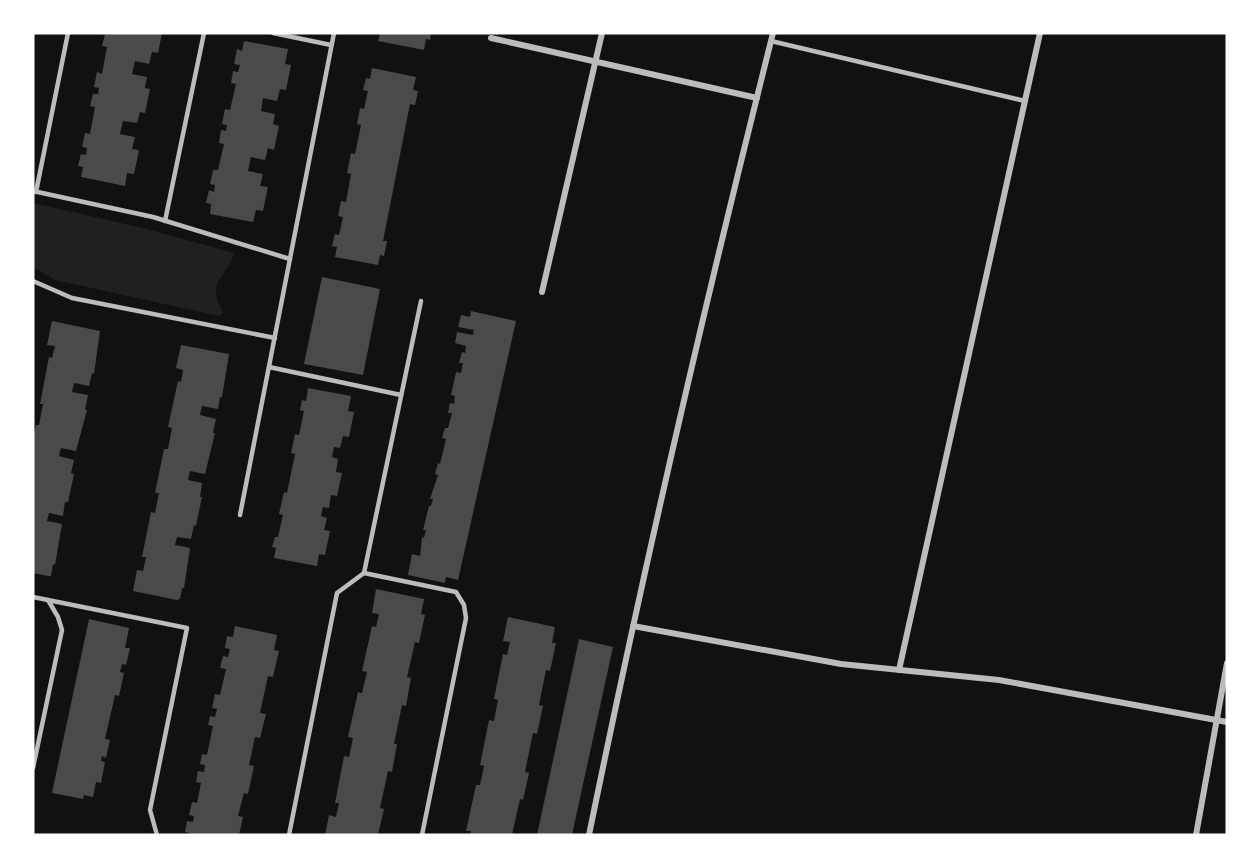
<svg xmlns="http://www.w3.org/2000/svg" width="1260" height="868" viewBox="0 0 1260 868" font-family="'Fira Sans Condensed',sans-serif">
<rect width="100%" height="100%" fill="#111"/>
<path fill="#202020" d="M 33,203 L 143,228 L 234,253 C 228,278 204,280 223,312 L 219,316 L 55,280 L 33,267 Z"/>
<g fill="#4a4a4a">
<polygon points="110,33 162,33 158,53 152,52 149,64 135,61 132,74 147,77 145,88 150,89 145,113 140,112 137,123 123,121 120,134 135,137 132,149 139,150 134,174 127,173 125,186 81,177 83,167 78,166 81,154 86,155 87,148 82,147 85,133 90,134 95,107 90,106 93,94 98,94 99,88 94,87 97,72 102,74 107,47 102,46 105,34 110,35"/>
<polygon points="380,33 431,33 430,40 426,39 424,50 378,41"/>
<polygon points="244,41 288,49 285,64 291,65 286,90 280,89 277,101 263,98 261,111 275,114 273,124 279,126 274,150 268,148 265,160 251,157 248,171 263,174 260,186 268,187 263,211 256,210 253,222 210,214 211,204 206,203 209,190 214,192 215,185 210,184 213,170 218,170 224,144 219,143 221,130 226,131 227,125 222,124 225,109 230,110 236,84 231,83 233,71 238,72 240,65 234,64 237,49 242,51"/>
<polygon points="372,68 416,77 413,90 418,91 415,105 410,104 383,241 387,241 384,256 380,255 378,265 335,257 337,247 332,246 335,234 339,235 343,217 338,216 341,201 346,202 351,174 347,173 351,153 355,154 361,125 357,124 360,108 364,109 368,91 363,90 366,78 370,79"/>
<polygon points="322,277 380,289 363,375 304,364"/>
<polygon points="471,311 516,321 458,580 446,577 445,583 408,575 412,554 420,556 422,537 424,538 426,530 423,530 429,506 431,506 433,499 430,499 438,475 435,474 438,463 440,464 446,439 442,438 445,428 448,428 452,413 448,413 450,403 454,404 455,396 451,395 456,372 461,373 463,363 459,363 462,352 465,353 466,346 455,343 457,332 473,335 474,330 458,327 461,315 470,317"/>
<polygon points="52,321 100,331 94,374 92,373 89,386 74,383 72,392 88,395 85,410 87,410 76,451 61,448 59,456 74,460 71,473 74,474 68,502 65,502 63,516 49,513 47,521 62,524 55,565 53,564 51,576 48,576 33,573 33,438 36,425 39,425 43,404 40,404 49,357 52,358 55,346 47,345"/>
<polygon points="181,345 229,354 222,397 220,397 218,409 202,406 200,415 216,419 213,433 215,433 205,474 190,471 188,480 202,483 200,497 202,497 196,526 194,525 191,539 177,537 175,545 190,548 184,588 182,588 180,599 177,600 133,591 137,570 143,571 146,557 142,557 151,512 155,513 159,493 155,493 164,449 168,449 172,428 168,427 178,381 181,382 183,370 176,368"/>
<polygon points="308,388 351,396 348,411 354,412 349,437 343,436 340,448 334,447 332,457 338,459 336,472 342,473 337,496 331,495 329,508 323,507 321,516 327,518 324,530 330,531 325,555 319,554 317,566 274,558 276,548 272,547 275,537 278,537 283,515 279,514 284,492 287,493 295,454 291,453 295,434 299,435 304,411 300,410 302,400 306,401"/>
<polygon points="376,589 424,599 421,614 425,615 419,643 415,642 407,677 411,678 406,706 402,705 394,744 397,744 392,772 388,771 380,808 384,809 378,835 325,835 329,815 336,817 339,803 335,803 344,756 349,757 353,738 348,737 358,692 362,693 367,672 362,671 372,626 376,627 379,614 372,613"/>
<polygon points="508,617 555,627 552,643 556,643 550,671 546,670 539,705 543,706 537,734 533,733 525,772 529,773 523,800 520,799 512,835 470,835 471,831 466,831 476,785 480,785 484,766 480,765 489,720 494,721 498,700 494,699 503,654 507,655 510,642 503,641"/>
<polygon points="89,619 129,628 125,648 130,648 126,665 122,664 120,672 124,673 119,696 115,695 105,739 110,740 106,758 102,756 101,761 105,762 101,783 96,782 93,797 84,795 83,799 52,793"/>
<polygon points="235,626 277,635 274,650 279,651 273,677 268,676 260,713 266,714 260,738 255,737 249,765 254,766 248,794 244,793 238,816 243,817 239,835 190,835 190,833 185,832 187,821 193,822 194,816 189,815 192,802 197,803 201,783 196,782 198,771 204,772 205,765 200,764 202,754 207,755 213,726 208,725 210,716 215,717 217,709 212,708 215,694 220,695 226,669 220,668 223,656 228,657 230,649 225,648 227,636 233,637"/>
<polygon points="579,639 613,647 572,835 537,835"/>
</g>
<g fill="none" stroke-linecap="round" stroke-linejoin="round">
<g stroke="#bcbcbc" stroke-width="4.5">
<polyline points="273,33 331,45"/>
<polyline points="771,41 1025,101"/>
<polyline points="33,191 153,217 290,259"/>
<polyline points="36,192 68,33"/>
<polyline points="165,221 204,33"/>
<polyline points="33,281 72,298 275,338"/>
<polyline points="269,367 401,395"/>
<polyline points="240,515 334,33"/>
<polyline points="364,573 456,592 464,605 466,618 422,835"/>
<polyline points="33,597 187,628 150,810 157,835"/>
<polyline points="33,768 62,630 58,617 48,600"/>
<polyline points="289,835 337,593 364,573 421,301"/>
</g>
<g stroke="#bcbcbc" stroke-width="6">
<polyline points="491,38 757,98"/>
<polyline points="542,292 602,33"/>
<polyline points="633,626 841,664 999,680 1227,722"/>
<polyline points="899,670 1040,33"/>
<path d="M 589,835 C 644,566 706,299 773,33"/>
<polyline points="1196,835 1227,663"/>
</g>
</g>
<rect width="1260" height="868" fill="none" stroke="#ffffff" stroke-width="69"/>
</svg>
